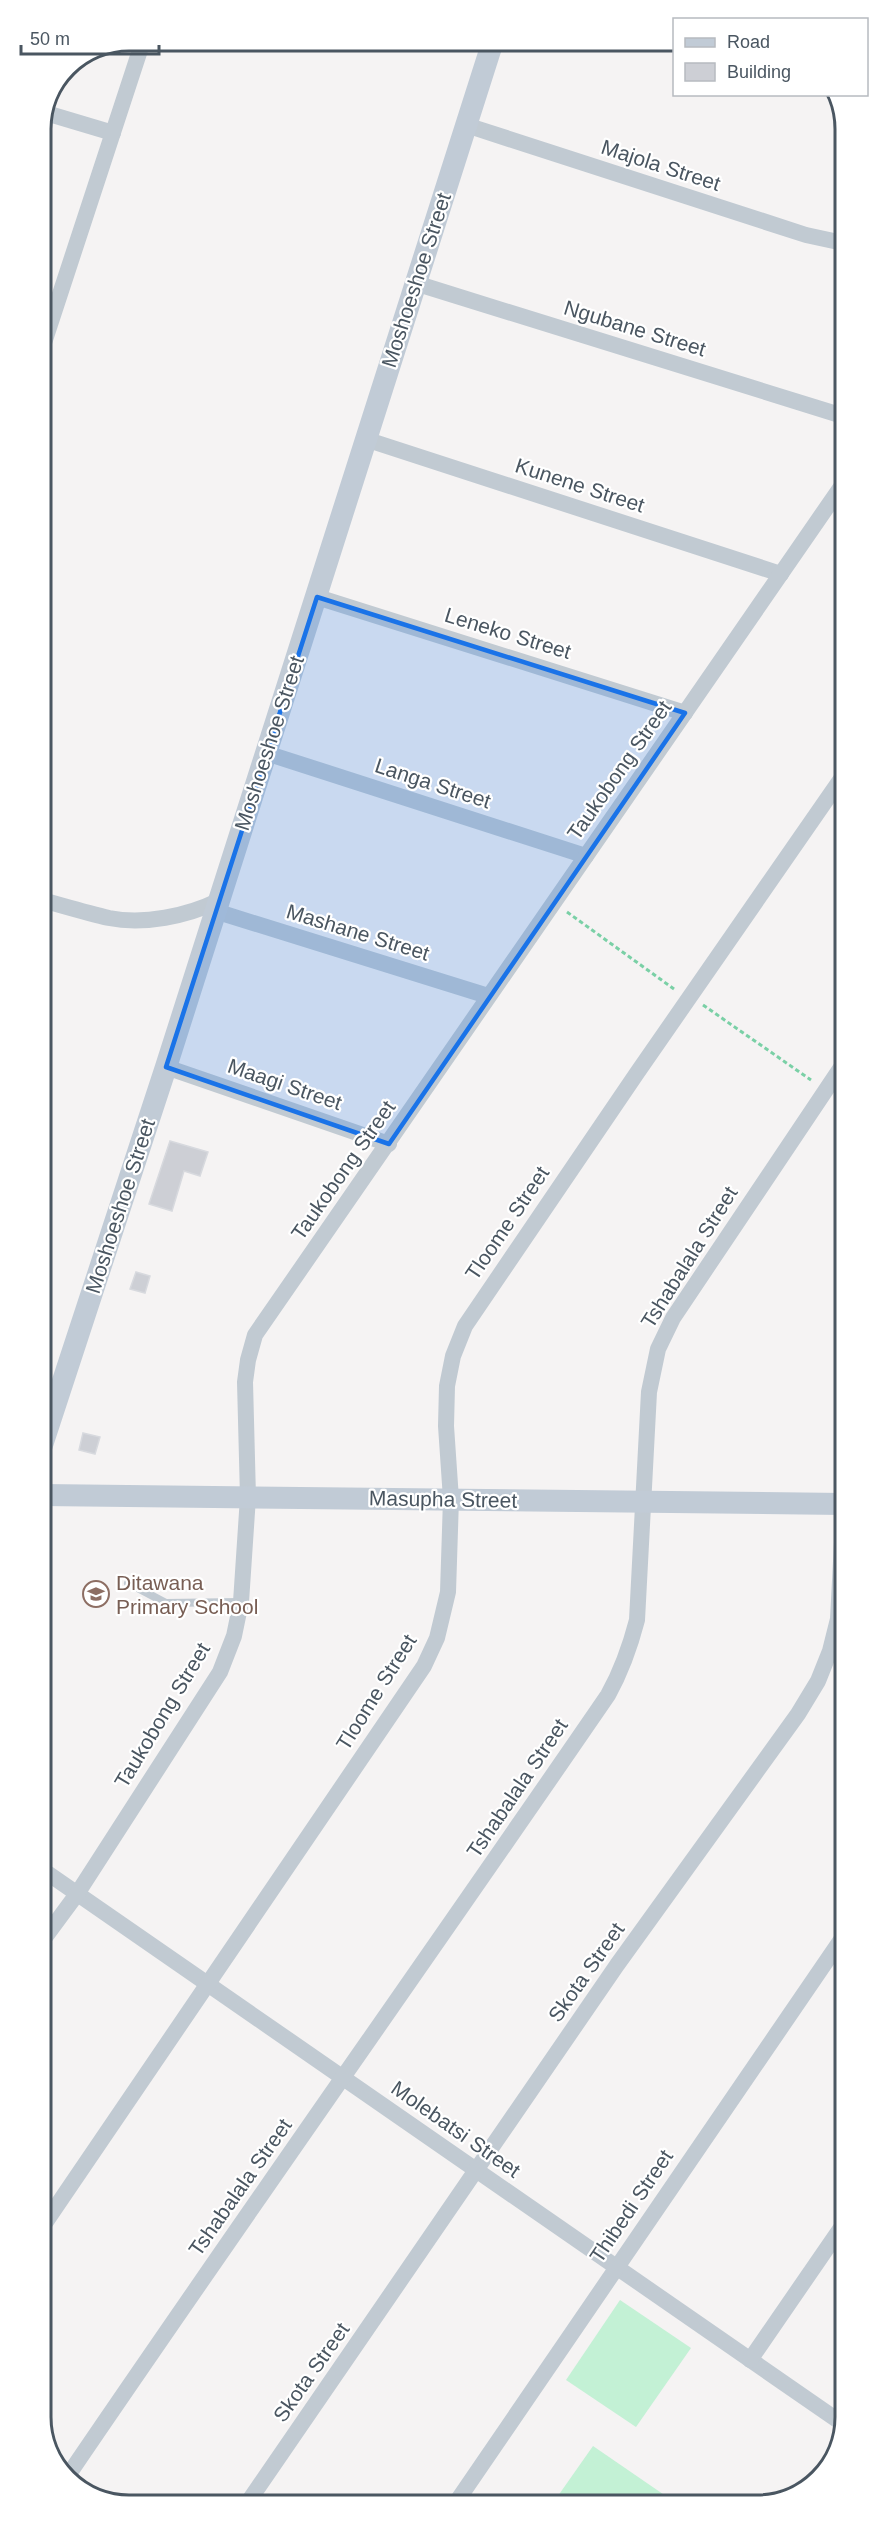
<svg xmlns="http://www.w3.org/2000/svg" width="886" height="2546" viewBox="0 0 886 2546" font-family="Arial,sans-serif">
<rect width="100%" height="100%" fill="#f5f3f3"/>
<g fill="#c3f1d5">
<polygon points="620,2300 691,2348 636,2427 566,2380"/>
<polygon points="593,2446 676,2503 553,2503"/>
</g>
<g fill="#cdcfd5" stroke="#d7d9de" stroke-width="1.5">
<polygon points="170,1141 208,1152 200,1176 184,1171 172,1211 149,1204"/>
<polygon points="136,1272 150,1276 145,1293 130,1289"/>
<polygon points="83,1433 100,1437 95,1454 79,1450"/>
</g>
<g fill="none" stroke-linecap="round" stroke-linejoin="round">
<g stroke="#7ad0a6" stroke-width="3" stroke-dasharray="4.5 3" stroke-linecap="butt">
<polyline points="567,912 674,989"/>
<polyline points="703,1005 811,1080"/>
</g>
<polyline stroke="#c1cad2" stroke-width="8" points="128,1583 166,1603 241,1602"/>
<g stroke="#c1cad2" stroke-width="16">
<polyline points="46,113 113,133"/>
<polyline points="466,125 806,235 843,243"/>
<polyline points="415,283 843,416"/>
<polyline points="41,352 143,41"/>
<polyline points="365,439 781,574"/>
<polyline points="317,597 685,713"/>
<polyline points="266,753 586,856"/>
<path d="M 42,900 C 64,906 87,913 109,918 C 144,925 187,916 218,901"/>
<polyline points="215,911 488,996"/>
<polyline points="166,1067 389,1144"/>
<polyline points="43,1870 843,2424"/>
<polyline points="43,1940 77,1894 220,1672 234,1636 241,1602 248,1497 245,1382 248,1360 255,1335 843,484"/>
<polyline points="43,2226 424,1666 437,1638 448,1592 451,1499 446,1426 447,1386 453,1356 465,1326 637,1073 843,776"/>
<polyline points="750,2360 845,2222"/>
<path d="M 67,2477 C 245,2215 429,1956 608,1695 C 622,1670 630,1647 637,1620 L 649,1392 L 658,1349 L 673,1318 L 844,1063"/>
<polyline points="455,2504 845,1934"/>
<polyline points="246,2505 617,1965 798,1714 818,1681 830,1651 838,1619 844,1504 844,1423"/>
</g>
<g stroke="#c1cbd6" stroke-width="22">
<polyline points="42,1445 166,1067 493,41"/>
<polyline points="42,1495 844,1504"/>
</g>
</g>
<path fill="#1a73e8" fill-opacity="0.2" stroke="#1a73e8" stroke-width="4.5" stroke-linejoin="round" d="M 317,597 L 685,713 L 389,1144 L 166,1067 Z"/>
<defs>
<symbol id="school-ring" viewBox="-11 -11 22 22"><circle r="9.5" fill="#fff" stroke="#8d6e63" stroke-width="1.5"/><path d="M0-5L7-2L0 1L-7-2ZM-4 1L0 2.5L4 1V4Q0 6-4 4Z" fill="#8d6e63"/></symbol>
</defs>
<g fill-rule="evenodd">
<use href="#school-ring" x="81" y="1579" width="30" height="30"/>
</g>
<g text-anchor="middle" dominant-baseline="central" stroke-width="4.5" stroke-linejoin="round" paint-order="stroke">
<g font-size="21" fill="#4a5661" stroke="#fff">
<text transform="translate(661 165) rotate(18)">Majola Street</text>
<text transform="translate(416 280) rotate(-72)">Moshoeshoe Street</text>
<text transform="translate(635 328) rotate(17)">Ngubane Street</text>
<text transform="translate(580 485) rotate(18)">Kunene Street</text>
<text transform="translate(508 633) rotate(17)">Leneko Street</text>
<text transform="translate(269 743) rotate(-72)">Moshoeshoe Street</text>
<text transform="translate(619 770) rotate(-55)">Taukobong Street</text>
<text transform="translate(433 783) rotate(18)">Langa Street</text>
<text transform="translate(358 932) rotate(17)">Mashane Street</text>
<text transform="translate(285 1084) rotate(19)">Maagi Street</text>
<text transform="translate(343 1170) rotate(-55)">Taukobong Street</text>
<text transform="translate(120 1206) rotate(-72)">Moshoeshoe Street</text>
<text transform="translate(507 1223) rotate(-56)">Tloome Street</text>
<text transform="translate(689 1257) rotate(-58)">Tshabalala Street</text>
<text transform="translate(443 1499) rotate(1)">Masupha Street</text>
<text transform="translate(376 1692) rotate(-58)">Tloome Street</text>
<text transform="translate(162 1715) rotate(-59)">Taukobong Street</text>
<text transform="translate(517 1788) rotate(-56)">Tshabalala Street</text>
<text transform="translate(586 1972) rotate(-55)">Skota Street</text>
<text transform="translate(456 2129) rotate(35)">Molebatsi Street</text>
<text transform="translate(240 2187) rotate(-55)">Tshabalala Street</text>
<text transform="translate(631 2206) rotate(-56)">Thibedi Street</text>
<text transform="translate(311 2372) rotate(-55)">Skota Street</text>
</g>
<g font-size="21" fill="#785e54" stroke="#fff" text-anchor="start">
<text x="116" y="1582">Ditawana<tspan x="116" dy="24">Primary School</tspan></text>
</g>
</g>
<path d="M0 0H886V2546H0ZM129 51H757A78 78 0 0 1 835 129V2417A78 78 0 0 1 757 2495H129A78 78 0 0 1 51 2417V129A78 78 0 0 1 129 51Z" fill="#fff" fill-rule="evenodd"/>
<path fill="none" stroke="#4a5661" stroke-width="3" d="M129 51H757A78 78 0 0 1 835 129V2417A78 78 0 0 1 757 2495H129A78 78 0 0 1 51 2417V129A78 78 0 0 1 129 51Z"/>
<rect x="673" y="18" width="195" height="78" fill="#ffffff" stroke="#b7bbc0" stroke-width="1.5"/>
<rect x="685" y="38" width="30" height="9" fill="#c1cbd6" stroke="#b7bbc0" stroke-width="1.5"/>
<text x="727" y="48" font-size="18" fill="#4a5661">Road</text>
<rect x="685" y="63" width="30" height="18" fill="#cdcfd5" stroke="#b7bbc0" stroke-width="1.5"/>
<text x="727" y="78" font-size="18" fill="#4a5661">Building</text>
<path d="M21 45v9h138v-9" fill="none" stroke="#4a5661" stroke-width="3"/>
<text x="30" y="45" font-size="18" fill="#4a5661" stroke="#ffffff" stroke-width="4.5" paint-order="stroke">50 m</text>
</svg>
